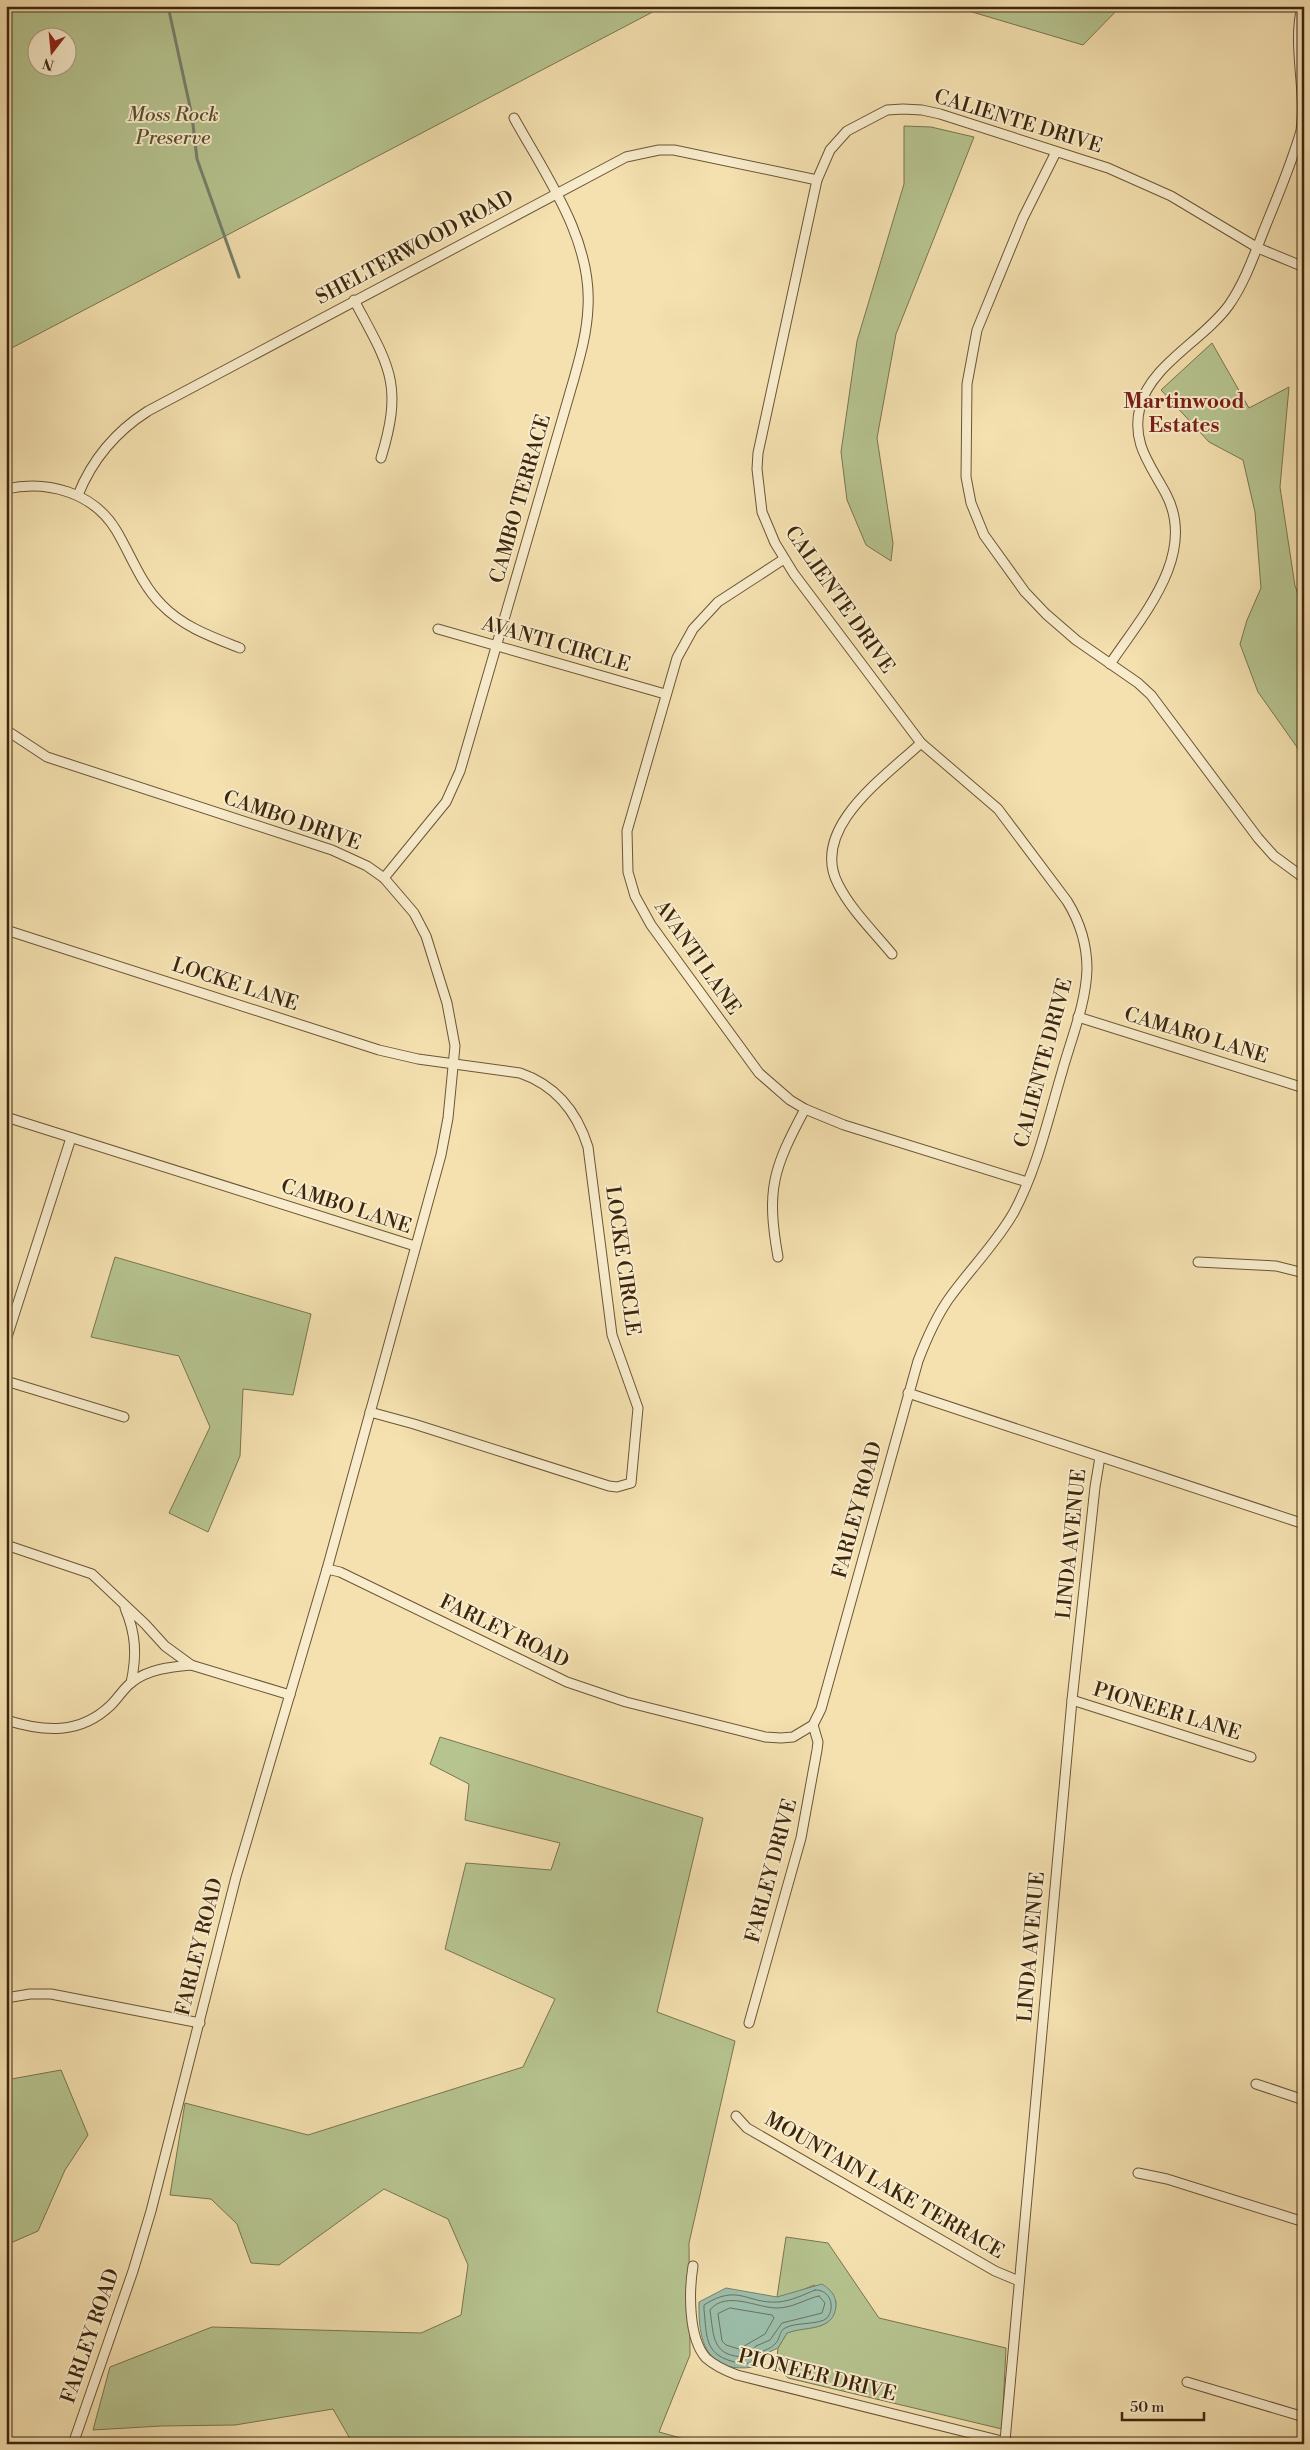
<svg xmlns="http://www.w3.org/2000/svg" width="1310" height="2450" viewBox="0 0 1310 2450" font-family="'Libre Bodoni',serif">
<rect width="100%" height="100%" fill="#f5e1b0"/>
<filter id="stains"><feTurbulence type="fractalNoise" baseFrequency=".004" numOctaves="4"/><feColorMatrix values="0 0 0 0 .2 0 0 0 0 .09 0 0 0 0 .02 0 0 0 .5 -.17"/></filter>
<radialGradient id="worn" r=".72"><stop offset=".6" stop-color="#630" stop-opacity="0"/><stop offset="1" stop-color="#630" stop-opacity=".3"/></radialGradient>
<g fill="#b6c490" stroke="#7a754f" fill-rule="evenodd">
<path d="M 6,6 L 664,6 L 6,351 ZM 38,38 L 68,38 L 68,68 L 38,68 Z"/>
<polygon points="952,6 1121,6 1083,45"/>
<polygon points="904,126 931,127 974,137 896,334 877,438 893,543 891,561 866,545 847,500 841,452 857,341 904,184"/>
<polygon points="1212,343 1249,408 1289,387 1280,487 1295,586 1304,609 1304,757 1258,692 1240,644 1247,620 1261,588 1255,512 1243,460 1209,442 1161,390"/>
<polygon points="115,1257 311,1314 293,1395 243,1389 240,1456 208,1532 169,1513 210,1427 179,1356 91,1337"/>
<polygon points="440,1737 703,1818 657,2012 735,2041 689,2243 690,2355 659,2432 703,2444 353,2444 333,2409 235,2425 161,2426 93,2430 110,2367 212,2327 421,2333 461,2315 468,2265 448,2219 384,2189 279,2265 251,2263 237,2224 211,2199 170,2195 185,2103 308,2135 523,2067 555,1999 445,1949 466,1863 551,1870 560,1843 465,1820 469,1784 430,1764"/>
<polygon points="61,2070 88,2135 65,2170 38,2231 6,2245 6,2080"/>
<path d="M 786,2237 L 828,2243 L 879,2318 L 1006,2348 L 1002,2429 L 788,2378 L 776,2366 L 778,2348 L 787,2333 C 810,2324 834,2334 836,2301 L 814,2285 L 793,2294 L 777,2297 Z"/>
</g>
<path fill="#9cbeab" stroke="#76816c" d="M 822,2284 C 831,2290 836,2295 836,2306 C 834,2332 805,2326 787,2333 L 778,2348 L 763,2355 L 754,2367 C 706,2374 698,2341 699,2302 L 726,2288 L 777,2297 Z"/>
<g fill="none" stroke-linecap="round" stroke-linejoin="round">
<g stroke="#6c725c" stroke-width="1">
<path d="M 815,2290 C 830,2289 836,2307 827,2318 C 820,2325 795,2322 785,2328 C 779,2331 780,2340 775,2344 C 766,2353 761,2347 750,2363 C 744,2364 737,2363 731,2361 C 704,2353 707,2335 704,2310 L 704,2305 C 738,2283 747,2304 778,2302 C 791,2301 803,2295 815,2290 Z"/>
<path d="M 819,2296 L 825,2303 L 822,2313 L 782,2323 L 770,2340 L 756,2346 L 747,2357 C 712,2357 714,2338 710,2310 C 726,2290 757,2308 777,2308 C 793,2308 805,2299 819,2296 Z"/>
<polygon points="730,2308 772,2315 774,2318 765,2334 739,2349 726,2345 722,2341 718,2314"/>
</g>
<polyline stroke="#76816c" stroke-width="3" points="168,6 192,116 197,159 239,277"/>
<defs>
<g id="street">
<polyline points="1056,152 1023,218 977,330 967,384 966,477 971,503 984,535 1025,592 1046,614 1076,640 1138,683 1151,695 1258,838 1274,856 1304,878"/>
<path d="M 354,300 C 389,366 404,383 381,458"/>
<path d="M 6,489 C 47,480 93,492 116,530 C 131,555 141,584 161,604 C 183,627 212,637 240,648"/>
<path d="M 78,495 C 92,460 115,432 148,411 L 626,157 L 659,150 L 674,150 L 817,180"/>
<polyline points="784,559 718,602 693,629 677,658 627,831 628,872 635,896 651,925 759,1073 790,1100 805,1109 844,1125 1027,1182"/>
<polyline points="438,629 665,694"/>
<path d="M 1110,664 C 1142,616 1198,555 1166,494 C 1150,464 1131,443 1140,407 C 1150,365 1204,340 1229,305 C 1247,279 1256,249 1268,220 C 1280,191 1292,161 1301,131 C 1307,90 1292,47 1302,6"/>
<polyline points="6,730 47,757 332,850 367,866 384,878 414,913 426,936 447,1003 455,1046 448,1118 441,1155 327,1569 236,1877 151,2211 133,2271 73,2444"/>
<path d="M 384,878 L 446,802 L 460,771 L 573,382 C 580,357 587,333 588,307 C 592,239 546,176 514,118"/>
<path d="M 6,930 L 379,1050 L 418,1059 L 520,1073 C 555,1085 577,1112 588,1147 L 612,1335 L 638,1408 L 631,1483 L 617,1487 L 609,1486 L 414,1424 L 370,1412"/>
<path d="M 892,954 C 874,932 851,910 838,884 C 809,828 886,776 921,743"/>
<polyline points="1078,1017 1304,1088"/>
<polyline points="6,1117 415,1246"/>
<path d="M 778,1257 C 766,1189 773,1169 805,1109"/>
<polyline points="1198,1262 1276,1266 1304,1273"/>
<polyline points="6,1340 71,1138"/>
<polyline points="6,1381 124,1417"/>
<polyline points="908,1393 1304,1524"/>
<polyline points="6,1545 92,1574 145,1624 165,1646 191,1665 290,1695"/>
<path d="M 327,1569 L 340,1572 L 567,1682 L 626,1702 L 765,1737 L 781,1738 L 793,1737 L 813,1725 L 821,1709 L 918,1361 C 926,1340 935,1319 948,1300 C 969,1270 996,1244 1014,1212 C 1037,1169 1048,1119 1062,1072 C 1071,1039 1086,1004 1087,969 C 1087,944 1080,922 1067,901 L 998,809 L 921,743 L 794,574 L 775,543 L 762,512 L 757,469 L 758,453 L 817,180 L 830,150 L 847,131 L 887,110 L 903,109 L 922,110 L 940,114 L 1108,168 L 1171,196 L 1258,248 L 1304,267"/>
<path d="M 125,1608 C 136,1634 137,1655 131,1683"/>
<polyline points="1072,1700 1251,1757"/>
<path d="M 6,1720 C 44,1732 80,1735 111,1705 C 118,1698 124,1688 132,1682 C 149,1669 170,1667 191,1665"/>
<polyline points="6,1998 30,1994 51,1994 200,2023"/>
<polyline points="749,2023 801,1838 817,1750 818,1742 813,1725"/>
<polyline points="1256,2084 1304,2100"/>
<polyline points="736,2116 747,2128 995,2271 1019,2281"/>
<polyline points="1138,2173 1167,2179 1304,2222"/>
<path d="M 693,2266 C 689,2291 688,2338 706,2358 C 715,2366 726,2371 737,2375 L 1014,2444"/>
<polyline points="1187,2382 1304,2417"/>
<polyline points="1005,2441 1072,1700 1095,1487 1100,1457"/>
</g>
</defs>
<use href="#street" stroke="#6b5536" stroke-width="11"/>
<use href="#street" stroke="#f8eccc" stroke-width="9"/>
</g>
<g text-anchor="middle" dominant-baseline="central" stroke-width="4" stroke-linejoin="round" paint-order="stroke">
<g font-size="20" font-style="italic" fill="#5b4e2e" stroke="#f8eccc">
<text x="173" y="115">Moss Rock<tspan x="173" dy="23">Preserve</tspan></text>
</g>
<g font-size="20" fill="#3d260e" stroke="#f8eccc">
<text transform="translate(1018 122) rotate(17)">CALIENTE DRIVE</text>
<text transform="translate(415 248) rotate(-28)">SHELTERWOOD ROAD</text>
<text transform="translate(521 499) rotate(-74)">CAMBO TERRACE</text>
<text transform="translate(839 600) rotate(55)">CALIENTE DRIVE</text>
<text transform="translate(556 645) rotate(16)">AVANTI CIRCLE</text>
<text transform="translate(292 821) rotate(19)">CAMBO DRIVE</text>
<text transform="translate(697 958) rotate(55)">AVANTI LANE</text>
<text transform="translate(235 985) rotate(18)">LOCKE LANE</text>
<text transform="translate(1196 1036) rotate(17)">CAMARO LANE</text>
<text transform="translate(1044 1063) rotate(-75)">CALIENTE DRIVE</text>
<text transform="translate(346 1207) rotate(18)">CAMBO LANE</text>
<text transform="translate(622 1261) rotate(82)">LOCKE CIRCLE</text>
<text transform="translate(858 1510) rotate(-75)">FARLEY ROAD</text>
<text transform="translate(1072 1544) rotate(-84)">LINDA AVENUE</text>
<text transform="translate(504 1632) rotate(26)">FARLEY ROAD</text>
<text transform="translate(1167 1712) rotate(17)">PIONEER LANE</text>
<text transform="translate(772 1871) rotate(-75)">FARLEY DRIVE</text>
<text transform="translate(200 1947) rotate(-76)">FARLEY ROAD</text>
<text transform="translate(1032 1947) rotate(-85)">LINDA AVENUE</text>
<text transform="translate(884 2186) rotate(30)">MOUNTAIN LAKE TERRACE</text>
<text transform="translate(91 2336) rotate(-71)">FARLEY ROAD</text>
<text transform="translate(817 2376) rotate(14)">PIONEER DRIVE</text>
</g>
<g font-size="21" font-weight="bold" fill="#7a1f14" stroke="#f8eccc">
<text x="1184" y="402">Martinwood<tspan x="1184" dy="24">Estates</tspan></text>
</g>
</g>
<rect width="1310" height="2450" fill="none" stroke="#f5e1b0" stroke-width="25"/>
<rect x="8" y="8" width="1295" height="2435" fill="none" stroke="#3d260e" stroke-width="2.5"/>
<rect x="12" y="12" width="1285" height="2425" fill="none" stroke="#3d260e"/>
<g transform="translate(52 52) rotate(196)"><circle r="24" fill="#f8eccc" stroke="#ad9d80"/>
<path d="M0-4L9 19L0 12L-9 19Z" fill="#8f2418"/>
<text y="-8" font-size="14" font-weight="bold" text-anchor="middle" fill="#3d260e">N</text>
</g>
<path d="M1122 2412v8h82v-8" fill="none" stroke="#3d260e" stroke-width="2.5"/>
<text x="1130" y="2412" font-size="15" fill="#3d260e" stroke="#f8eccc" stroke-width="4" paint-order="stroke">50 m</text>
<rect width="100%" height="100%" filter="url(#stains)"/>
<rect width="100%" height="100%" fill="url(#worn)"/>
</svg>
